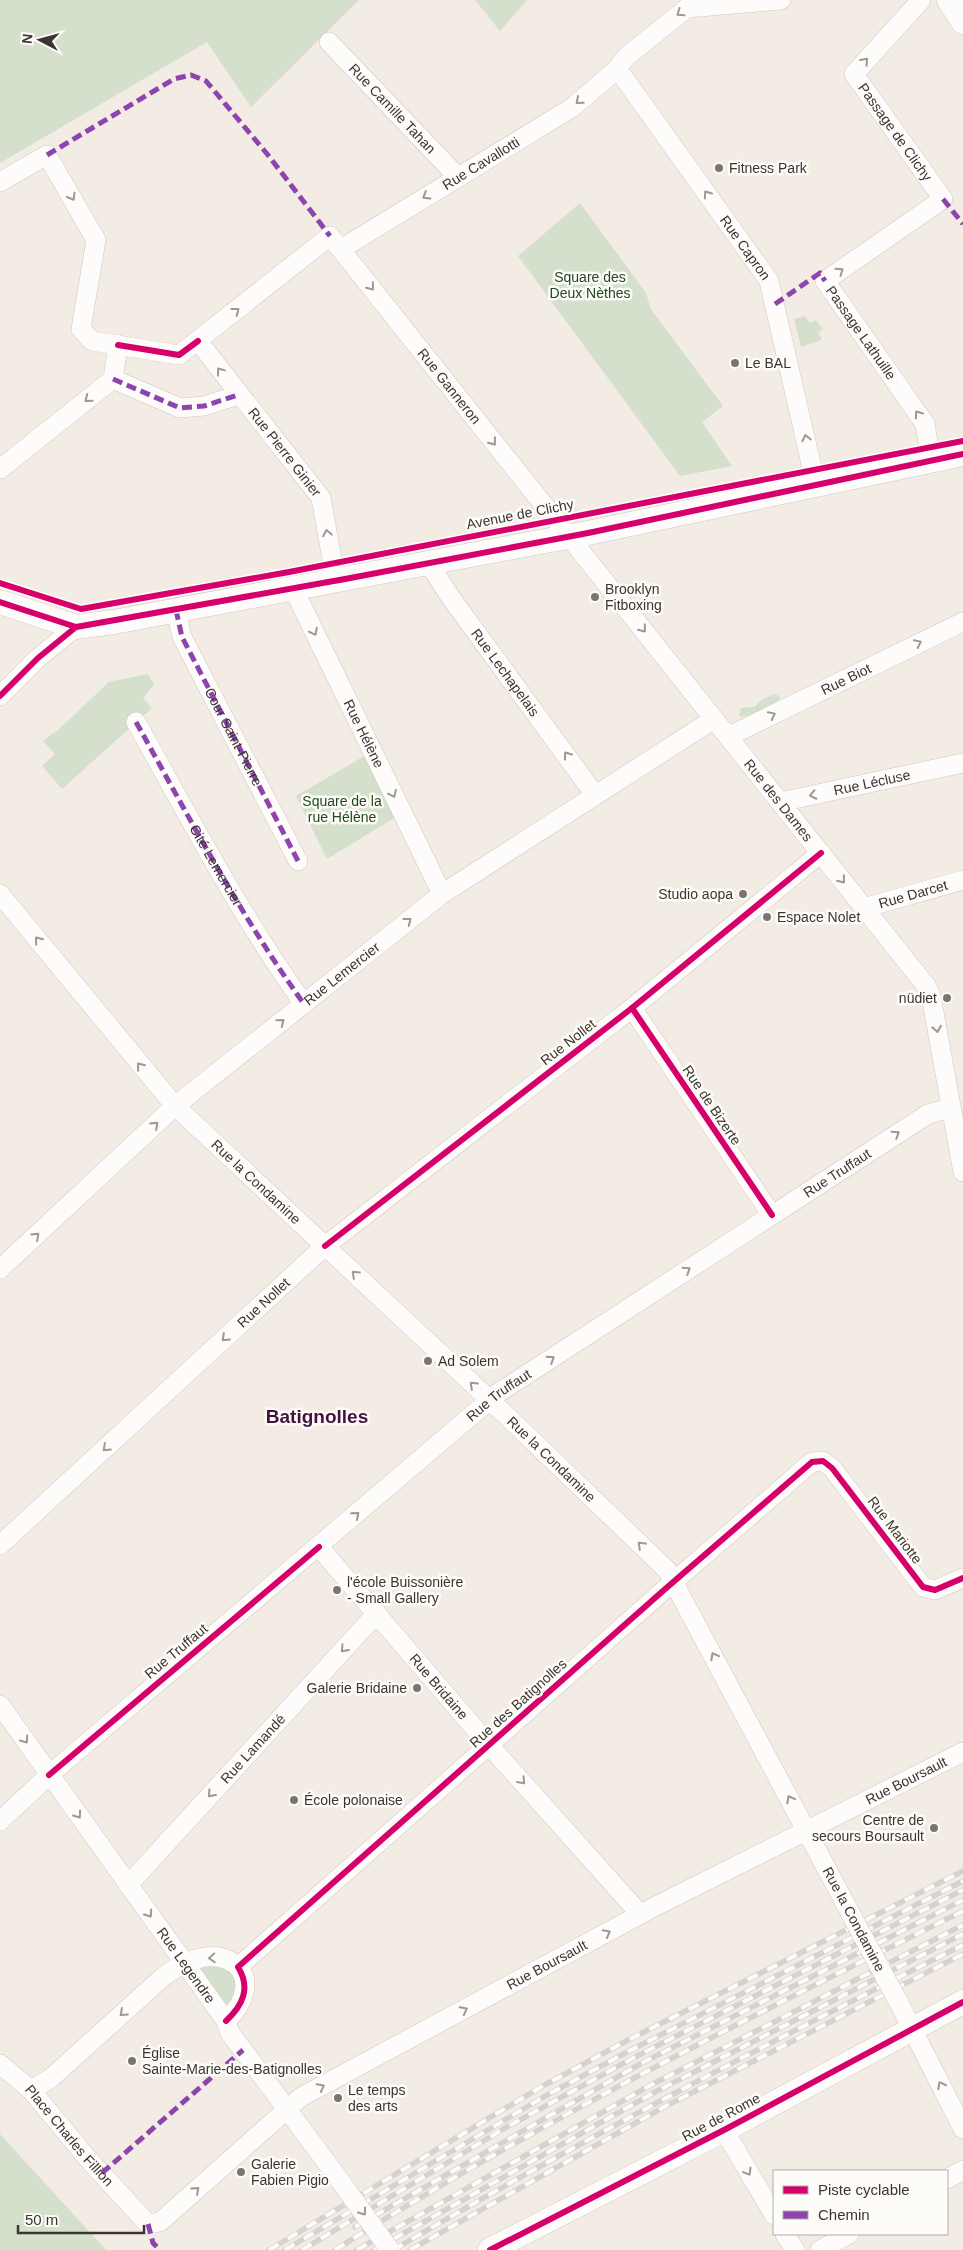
<svg xmlns="http://www.w3.org/2000/svg" width="963" height="2250" viewBox="0 0 963 2250" font-family="Arial,sans-serif">
<rect width="100%" height="100%" fill="#f3ece5"/>
<g fill="#d4dfcc">
<polygon points="0,0 359,0 251,107 207,42 0,163"/>
<polygon points="475,0 527,0 500,31"/>
<polygon points="580,203 646,293 651,309 656,316 723,406 702,422 732,466 680,476 518,256"/>
<polygon points="805,316 810,323 816,320 823,329 818,333 822,340 801,347 794,319"/>
<polygon points="148,674 154,685 143,698 152,708 62,789 42,766 55,754 43,741 53,733 54,734 109,682"/>
<path d="M 775,694 L 779,696 L 780,699 C 775,706 746,719 739,716 L 741,708 L 754,707 L 763,699 Z"/>
<polygon points="366,755 396,817 327,859 296,796"/>
<polygon points="216,1963 234,1974 238,1988 225,2010 199,1967"/>
<polygon points="0,2134 106,2250 0,2250"/>
</g>
<g fill="none" stroke-linecap="round" stroke-linejoin="round">
<defs>
<g id="minor">
<path id="s1" d="M 921,0 L 854,74 L 943,199 L 825,281 L 925,424 L 931,460"/>
<path id="s2" d="M 329,42 L 457,176"/>
<path id="s3" d="M 616,70 L 624,78 L 769,281 L 816,485"/>
<path id="s4" d="M 0,182 L 47,155 L 96,240 L 81,329 L 92,341 L 179,355 L 330,236 L 927,987 L 931,996 L 963,1172"/>
<path id="s5" d="M 341,249 L 573,107 L 616,70 L 626,57 L 687,8 L 781,0"/>
<path id="s6" d="M 198,341 L 321,498 L 336,581"/>
<polyline points="113,379 180,408 204,406 238,395"/>
<polyline points="0,469 113,379 118,345"/>
<path id="s7" d="M 428,562 L 451,598 L 595,795"/>
<path id="s8" d="M 293,588 L 442,894"/>
<polyline points="176,610 182,637 298,861"/>
<polyline points="0,696 38,658 76,627"/>
<path d="M 136,722 C 189,817 240,915 304,1004"/>
<path id="s9" d="M 729,736 L 963,622"/>
<path id="s10" d="M 780,802 L 963,763"/>
<path id="s11" d="M 0,894 L 175,1106 L 490,1400 L 667,1570 L 854,1920"/>
<path id="s12" d="M 864,908 L 963,880"/>
<polyline points="632,1008 772,1215"/>
<path id="s13" d="M 0,1269 L 175,1106 L 442,894 L 714,719"/>
<path id="s14" d="M 0,1545 L 325,1246 L 632,1008 L 821,853"/>
<path id="s15" d="M 319,1547 L 489,1745 L 640,1914"/>
<path id="s16" d="M 0,1705 L 226,2021 L 230,2033 L 336,2175"/>
<path id="s17" d="M 0,1821 L 49,1775 L 498,1393 L 928,1114 L 950,1108"/>
<path id="s18" d="M 128,1885 L 377,1613"/>
<polyline points="238,1967 664,1590 812,1462 823,1461 832,1468 923,1587 935,1590 963,1578"/>
<polyline points="899,2003 963,2129"/>
<path id="s19" d="M 0,2064 L 31,2090 L 88,2159 L 148,2224 L 160,2222 L 301,2097 L 656,1906 L 963,1752"/>
<path d="M 31,2090 L 51,2078 L 163,1977 C 179,1964 207,1950 228,1960 C 257,1973 244,2005 226,2021"/>
<polyline points="724,2130 774,2215"/>
<polyline points="947,2179 963,2170"/>
<polyline points="785,2234 795,2250"/>
<polyline points="820,2250 849,2234"/>
</g>
<g id="major">
<polyline points="949,0 963,22"/>
<polyline points="0,602 76,627 114,622 588,533 963,454"/>
<polyline points="490,2250 724,2130 963,2002"/>
</g>
</defs>
<use href="#minor" stroke="#cdc8c2" stroke-width="20"/>
<use href="#major" stroke="#cdc8c2" stroke-width="25"/>
<use href="#minor" stroke="#fdfcfb" stroke-width="19"/>
<use href="#major" stroke="#fdfcfb" stroke-width="24"/>
<defs>
<g id="rail">
<polyline points="355,2227 640,2064 963,1900"/>
<polyline points="269,2250 541,2087 628,2040 963,1871"/>
<polyline points="285,2250 547,2095 633,2049 963,1881"/>
<polyline points="302,2250 505,2128 637,2056 963,1890"/>
<path d="M 335,2250 C 536,2123 750,2017 963,1911"/>
<polyline points="357,2250 651,2085 963,1925"/>
<polyline points="374,2250 655,2092 963,1934"/>
<path d="M 393,2250 C 579,2141 770,2042 963,1945"/>
<polyline points="410,2250 664,2107 963,1954"/>
</g>
</defs>
<use href="#rail" stroke="#d5d3d1" stroke-width="5.5"/>
<use href="#rail" stroke="#fefcf9" stroke-width="4" stroke-dasharray="11" stroke-linecap="butt"/>
<defs>
<g id="minor-bridge">
<polyline points="854,1920 899,2003"/>
<polyline points="336,2175 390,2250"/>
</g>
</defs>
<use href="#minor-bridge" stroke="#cdc8c2" stroke-width="20" stroke-linecap="butt"/>
<use href="#minor-bridge" stroke="#fdfcfb" stroke-width="19"/>
<g stroke="#8e44ad" stroke-width="5" stroke-dasharray="10 5" stroke-linecap="butt">
<polyline points="47,155 174,79 191,75 206,81 268,155 330,236"/>
<polyline points="943,199 963,224"/>
<polyline points="775,304 820,273 825,281"/>
<polyline points="113,379 180,408 204,406 238,395"/>
<path id="s20" d="M 176,610 L 182,637 L 298,861"/>
<path id="s21" d="M 136,722 C 189,817 240,915 304,1004"/>
<polyline points="102,2173 243,2050"/>
<polyline points="148,2224 153,2243 160,2250"/>
</g>
<defs>
<g id="cycleway">
<polyline points="118,345 179,355 198,341"/>
<polyline points="0,583 81,609 289,572 963,441"/>
<polyline points="0,602 76,627"/>
<polyline points="0,696 38,658 76,627 345,579 588,533 963,454"/>
<polyline points="632,1008 772,1215"/>
<polyline points="325,1246 632,1008 821,853"/>
<polyline points="49,1775 319,1547"/>
<path d="M 226,2021 C 243,2005 251,1988 238,1967 L 664,1590 L 812,1462 L 823,1461 L 832,1468 L 923,1587 L 935,1590 L 963,1578"/>
<polyline points="490,2250 724,2130 963,2002"/>
</g>
</defs>
<use href="#cycleway" stroke="#fefcf9" stroke-width="9"/>
<use href="#cycleway" stroke="#d6006c" stroke-width="6"/>
</g>
<defs><path id="oneway-chevron" d="M-2-3.5L2.5 0L-2 3.5" fill="none" stroke-width="1.6" stroke-linecap="round" stroke-linejoin="round" transform="scale(1.25)"/></defs>
<g stroke="#9c9896">
<use href="#oneway-chevron" transform="translate(680 13) rotate(145)"/>
<use href="#oneway-chevron" transform="translate(865 61) rotate(-48)"/>
<use href="#oneway-chevron" transform="translate(579 101) rotate(139)"/>
<use href="#oneway-chevron" transform="translate(707 194) rotate(-125)"/>
<use href="#oneway-chevron" transform="translate(426 196) rotate(148)"/>
<use href="#oneway-chevron" transform="translate(72 197) rotate(60)"/>
<use href="#oneway-chevron" transform="translate(840 271) rotate(-35)"/>
<use href="#oneway-chevron" transform="translate(371 287) rotate(52)"/>
<use href="#oneway-chevron" transform="translate(236 311) rotate(-38)"/>
<use href="#oneway-chevron" transform="translate(220 371) rotate(-127)"/>
<use href="#oneway-chevron" transform="translate(88 399) rotate(141)"/>
<use href="#oneway-chevron" transform="translate(918 414) rotate(-125)"/>
<use href="#oneway-chevron" transform="translate(806 438) rotate(-103)"/>
<use href="#oneway-chevron" transform="translate(493 442) rotate(52)"/>
<use href="#oneway-chevron" transform="translate(327 533) rotate(-101)"/>
<use href="#oneway-chevron" transform="translate(643 629) rotate(51)"/>
<use href="#oneway-chevron" transform="translate(314 632) rotate(64)"/>
<use href="#oneway-chevron" transform="translate(918 643) rotate(-26)"/>
<use href="#oneway-chevron" transform="translate(772 715) rotate(-26)"/>
<use href="#oneway-chevron" transform="translate(567 755) rotate(-126)"/>
<use href="#oneway-chevron" transform="translate(393 794) rotate(64)"/>
<use href="#oneway-chevron" transform="translate(813 795) rotate(168)"/>
<use href="#oneway-chevron" transform="translate(842 880) rotate(52)"/>
<use href="#oneway-chevron" transform="translate(408 921) rotate(-38)"/>
<use href="#oneway-chevron" transform="translate(38 940) rotate(-129)"/>
<use href="#oneway-chevron" transform="translate(281 1022) rotate(-39)"/>
<use href="#oneway-chevron" transform="translate(937 1029) rotate(80)"/>
<use href="#oneway-chevron" transform="translate(140 1066) rotate(-129)"/>
<use href="#oneway-chevron" transform="translate(155 1125) rotate(-43)"/>
<use href="#oneway-chevron" transform="translate(896 1134) rotate(-33)"/>
<use href="#oneway-chevron" transform="translate(36 1236) rotate(-43)"/>
<use href="#oneway-chevron" transform="translate(687 1270) rotate(-33)"/>
<use href="#oneway-chevron" transform="translate(355 1274) rotate(-137)"/>
<use href="#oneway-chevron" transform="translate(225 1338) rotate(137)"/>
<use href="#oneway-chevron" transform="translate(551 1359) rotate(-33)"/>
<use href="#oneway-chevron" transform="translate(473 1385) rotate(-137)"/>
<use href="#oneway-chevron" transform="translate(106 1448) rotate(137)"/>
<use href="#oneway-chevron" transform="translate(356 1515) rotate(-41)"/>
<use href="#oneway-chevron" transform="translate(641 1545) rotate(-136)"/>
<use href="#oneway-chevron" transform="translate(344 1649) rotate(132)"/>
<use href="#oneway-chevron" transform="translate(714 1656) rotate(-118)"/>
<use href="#oneway-chevron" transform="translate(25 1740) rotate(55)"/>
<use href="#oneway-chevron" transform="translate(522 1781) rotate(48)"/>
<use href="#oneway-chevron" transform="translate(211 1794) rotate(132)"/>
<use href="#oneway-chevron" transform="translate(790 1799) rotate(-118)"/>
<use href="#oneway-chevron" transform="translate(78 1815) rotate(54)"/>
<use href="#oneway-chevron" transform="translate(149 1914) rotate(55)"/>
<use href="#oneway-chevron" transform="translate(607 1933) rotate(-28)"/>
<use href="#oneway-chevron" transform="translate(212 1958) rotate(177)"/>
<use href="#oneway-chevron" transform="translate(464 2010) rotate(-28)"/>
<use href="#oneway-chevron" transform="translate(123 2013) rotate(138)"/>
<use href="#oneway-chevron" transform="translate(941 2085) rotate(-117)"/>
<use href="#oneway-chevron" transform="translate(321 2087) rotate(-28)"/>
<use href="#oneway-chevron" transform="translate(748 2172) rotate(59)"/>
<use href="#oneway-chevron" transform="translate(196 2190) rotate(-42)"/>
<use href="#oneway-chevron" transform="translate(363 2212) rotate(54)"/>
</g>
<g fill="#7b756f" stroke="#fefcf9" stroke-width="2">
<circle cx="719" cy="168" r="5"/>
<circle cx="735" cy="363" r="5"/>
<circle cx="595" cy="597" r="5"/>
<circle cx="743" cy="894" r="5"/>
<circle cx="767" cy="917" r="5"/>
<circle cx="947" cy="998" r="5"/>
<circle cx="428" cy="1361" r="5"/>
<circle cx="337" cy="1590" r="5"/>
<circle cx="417" cy="1688" r="5"/>
<circle cx="294" cy="1800" r="5"/>
<circle cx="934" cy="1828" r="5"/>
<circle cx="132" cy="2061" r="5"/>
<circle cx="338" cy="2098" r="5"/>
<circle cx="241" cy="2172" r="5"/>
</g>
<g text-anchor="middle" dominant-baseline="central" stroke-width="5" stroke-linejoin="round" paint-order="stroke">
<g font-size="14" fill="#3a3530" stroke="#fefcf9">
<text stroke="none"><textPath href="#s2" startOffset="92">Rue Camille Tahan</textPath></text>
<text stroke="none"><textPath href="#s1" startOffset="171">Passage de Clichy</textPath></text>
<text stroke="none"><textPath href="#s5" startOffset="164">Rue Cavallotti</textPath></text>
<text stroke="none"><textPath href="#s3" startOffset="220">Rue Capron</textPath></text>
<text stroke="none"><textPath href="#s1" startOffset="460">Passage Lathuille</textPath></text>
<text stroke="none"><textPath href="#s4" startOffset="731">Rue Ganneron</textPath></text>
<text stroke="none"><textPath href="#s6" startOffset="141">Rue Pierre Ginier</textPath></text>
<text transform="translate(520 514) rotate(-11)">Avenue de Clichy</text>
<text stroke="none"><textPath href="#s7" startOffset="135">Rue Lechapelais</textPath></text>
<text stroke="none"><textPath href="#s9" startOffset="130">Rue Biot</textPath></text>
<text stroke="none"><textPath href="#s8" startOffset="162">Rue Hélène</textPath></text>
<text stroke="none"><textPath href="#s20" startOffset="140">Cour Saint-Pierre</textPath></text>
<text stroke="none"><textPath href="#s10" startOffset="94">Rue Lécluse</textPath></text>
<text stroke="none"><textPath href="#s4" startOffset="1260">Rue des Dames</textPath></text>
<text stroke="none"><textPath href="#s21" startOffset="164">Cité Lemercier</textPath></text>
<text stroke="none"><textPath href="#s12" startOffset="51">Rue Darcet</textPath></text>
<text stroke="none"><textPath href="#s13" startOffset="452">Rue Lemercier</textPath></text>
<text transform="translate(568 1042) rotate(-38)">Rue Nollet</text>
<text transform="translate(712 1105) rotate(56)">Rue de Bizerte</text>
<text stroke="none"><textPath href="#s17" startOffset="1061">Rue Truffaut</textPath></text>
<text stroke="none"><textPath href="#s11" startOffset="386">Rue la Condamine</textPath></text>
<text stroke="none"><textPath href="#s14" startOffset="358">Rue Nollet</textPath></text>
<text stroke="none"><textPath href="#s17" startOffset="656">Rue Truffaut</textPath></text>
<text stroke="none"><textPath href="#s11" startOffset="791">Rue la Condamine</textPath></text>
<text transform="translate(895 1530) rotate(53)">Rue Mariotte</text>
<text transform="translate(176 1651) rotate(-40)">Rue Truffaut</text>
<text stroke="none"><textPath href="#s15" startOffset="184">Rue Bridaine</textPath></text>
<text transform="translate(518 1703) rotate(-42)">Rue des Batignolles</text>
<text stroke="none"><textPath href="#s18" startOffset="185">Rue Lamandé</textPath></text>
<text stroke="none"><textPath href="#s19" startOffset="1102">Rue Boursault</textPath></text>
<text transform="translate(854 1919) rotate(62)">Rue la Condamine</text>
<text stroke="none"><textPath href="#s16" startOffset="320">Rue Legendre</textPath></text>
<text stroke="none"><textPath href="#s19" startOffset="698">Rue Boursault</textPath></text>
<text transform="translate(721 2117) rotate(-28)">Rue de Rome</text>
<text stroke="none"><textPath href="#s19" startOffset="100">Place Charles Fillion</textPath></text>
</g>
<g font-size="14" fill="#3a3530" stroke="#fefcf9" text-anchor="start">
<text x="729" y="168">Fitness Park</text>
<text x="745" y="363">Le BAL</text>
<text x="605" y="589">Brooklyn<tspan x="605" dy="16">Fitboxing</tspan></text>
<text x="733" y="894" text-anchor="end">Studio aopa</text>
<text x="777" y="917">Espace Nolet</text>
<text x="937" y="998" text-anchor="end">nüdiet</text>
<text x="438" y="1361">Ad Solem</text>
<text x="347" y="1582">l'école Buissonière<tspan x="347" dy="16">- Small Gallery</tspan></text>
<text x="407" y="1688" text-anchor="end">Galerie Bridaine</text>
<text x="304" y="1800">École polonaise</text>
<text x="924" y="1820" text-anchor="end">Centre de<tspan x="924" dy="16">secours Boursault</tspan></text>
<text x="142" y="2053">Église<tspan x="142" dy="16">Sainte-Marie-des-Batignolles</tspan></text>
<text x="348" y="2090">Le temps<tspan x="348" dy="16">des arts</tspan></text>
<text x="251" y="2164">Galerie<tspan x="251" dy="16">Fabien Pigio</tspan></text>
</g>
<g font-size="14" fill="#1f4a1b" stroke="#fefcf9">
<text x="590" y="277">Square des<tspan x="590" dy="16">Deux Nèthes</tspan></text>
<text x="342" y="801">Square de la<tspan x="342" dy="16">rue Hélène</tspan></text>
</g>
<g font-size="19" font-weight="bold" fill="#46113f" stroke="#fefcf9">
<text x="317" y="1416">Batignolles</text>
</g>
</g>
<rect x="773" y="2170" width="175" height="65" fill="#fefcf9" stroke="#b0aca9"/>
<rect x="783" y="2186" width="25" height="8" fill="#d6006c" stroke="#b0aca9"/>
<text x="818" y="2195" font-size="15" fill="#3a3530">Piste cyclable</text>
<rect x="783" y="2211" width="25" height="8" fill="#8e44ad" stroke="#b0aca9"/>
<text x="818" y="2220" font-size="15" fill="#3a3530">Chemin</text>
<g transform="translate(40 40) rotate(276)" stroke="#fefcf9" stroke-width="4" paint-order="stroke">
<path d="M0-4L9 19L0 12L-9 19Z" fill="#3a3530"/>
<text y="-8" font-size="14" font-weight="bold" text-anchor="middle" fill="#3a3530">N</text>
</g>
<path d="M18 2225v8h126v-8" fill="none" stroke="#3a3530" stroke-width="2.5"/>
<text x="25" y="2225" font-size="15" fill="#3a3530" stroke="#fefcf9" stroke-width="4" paint-order="stroke">50 m</text>
</svg>
